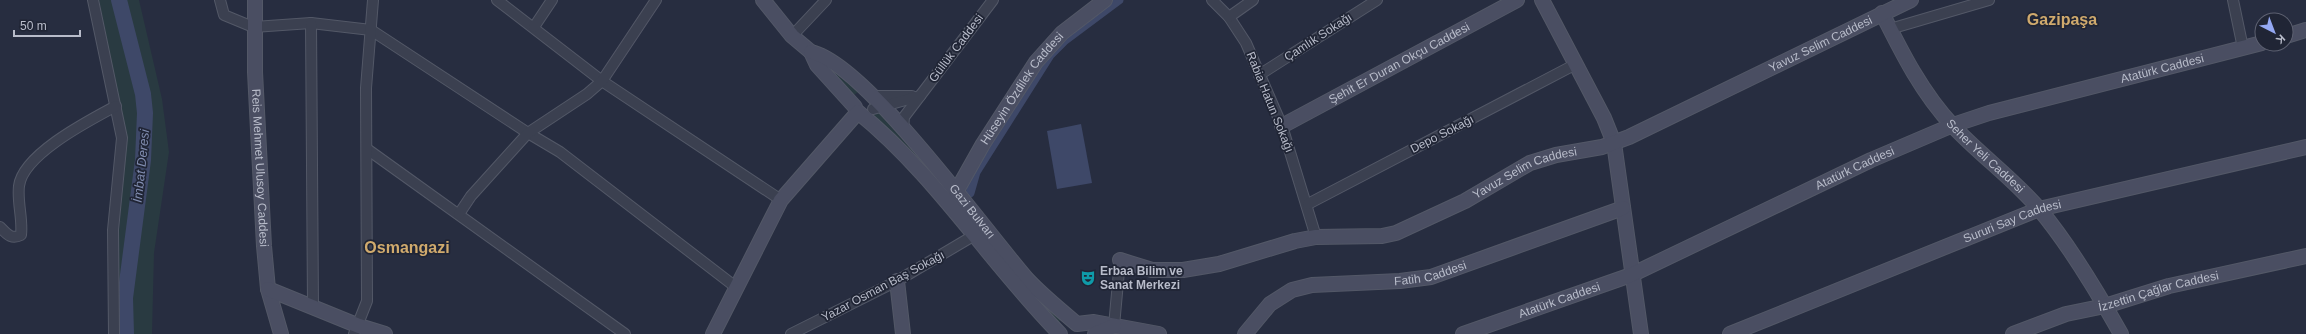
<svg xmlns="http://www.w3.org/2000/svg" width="2306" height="334" viewBox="0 0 2306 334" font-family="Helvetica,sans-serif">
<rect width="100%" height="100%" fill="#272d40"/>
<g fill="#293a41">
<polygon points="99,0 139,0 162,99 169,152 154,253 152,334 117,334 114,290 126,148 124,127"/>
<polygon points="818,58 858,92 854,95"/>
<polygon points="877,111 1062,319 1057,324 894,135 873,116"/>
</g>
<polygon fill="#3e4868" points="1081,124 1092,183 1057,189 1047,131"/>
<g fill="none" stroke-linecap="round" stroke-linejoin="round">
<polyline stroke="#3e4868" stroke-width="9" points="970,193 976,172 1050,55 1064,41 1119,0"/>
<polyline stroke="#3e4868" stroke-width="16" points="119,0 143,94 145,113 143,160 125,298 126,334"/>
<defs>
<g id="street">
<polyline points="93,0 122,138 113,230 114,334"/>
<polyline points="220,0 224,15 253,27 311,23 371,30 528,133 560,152 737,288"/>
<polyline points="497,0 602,81 781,200"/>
<polyline points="1212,0 1229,17 1246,43 1282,126 1316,237"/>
<polyline points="2233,0 2243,48"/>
<polyline points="1229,17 1253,0"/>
<polyline points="311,23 313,307"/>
<polyline points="534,27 552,0"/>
<polyline points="1890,29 1989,0"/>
<polyline points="792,36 826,0"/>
<polyline points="1259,75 1377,0"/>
<polyline points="872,96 912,96"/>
<polyline points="873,109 920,96"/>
<polyline points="903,130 904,117 993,0"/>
<polyline points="367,149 625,334"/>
<polyline points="1308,204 1576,64"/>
<polyline points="459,214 471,196 528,133 587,94 602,81 656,0"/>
<path d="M 0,227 C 7,234 11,240 21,235 C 23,219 17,202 19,186 C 23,154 90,120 116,106"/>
<polyline points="1114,326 1120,260"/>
<polyline points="354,334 367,301 366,88 373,0"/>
<polyline points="791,334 897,281 973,236"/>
</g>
<g id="secondary">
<path id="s1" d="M 255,0 L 255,72 L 264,246 L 268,289 L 281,334"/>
<polyline points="763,0 792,36 811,52 817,65 855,107"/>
<polyline points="1542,0 1604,118 1614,143 1641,334"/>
<path id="s2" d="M 1882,13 C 1902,53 1922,93 1953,126 C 1980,155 2014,179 2040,210 C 2070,246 2098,293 2121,334"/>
<polyline points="2286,36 2306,30"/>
<path id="s3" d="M 811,52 C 865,63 985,231 1027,279 C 1042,295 1059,309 1077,324 L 1094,322 L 1159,334"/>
<path id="s4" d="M 1282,126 L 1517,0"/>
<path id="s5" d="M 956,192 L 983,144 L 1036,62 L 1062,33 L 1105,0"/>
<path id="s6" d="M 1120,260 L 1152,270 L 1183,270 L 1219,264 L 1295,241 L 1316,237 L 1382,236 L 1396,233 L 1465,201 L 1530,163 L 1556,155 L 1602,147 L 1629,137 L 1911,0"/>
<polyline points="897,281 903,334"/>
<polyline points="268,289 359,326 385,334"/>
<path d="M 713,334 L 781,200 L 858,112 C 936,175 990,263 1060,334"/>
<polyline points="1095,334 1114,326"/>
<path id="s7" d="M 1245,334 L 1270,304 L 1292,290 L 1312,285 L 1400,281 L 1431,277 L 1623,208"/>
<path id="s8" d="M 1463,334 L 1631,275 L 1871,160 L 1953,125 L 1989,113 L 2262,43"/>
<path id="s9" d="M 1730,334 L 2039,209 L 2306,147"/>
<path id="s10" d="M 2013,334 L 2066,314 L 2105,306 L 2169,286 L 2306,256"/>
</g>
</defs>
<use href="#street" stroke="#535867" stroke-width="12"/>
<use href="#secondary" stroke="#535867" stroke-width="16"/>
<use href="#street" stroke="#3b4050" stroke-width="10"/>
<use href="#secondary" stroke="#4a4e62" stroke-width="14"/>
</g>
<defs>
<symbol id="theatre-bare" viewBox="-9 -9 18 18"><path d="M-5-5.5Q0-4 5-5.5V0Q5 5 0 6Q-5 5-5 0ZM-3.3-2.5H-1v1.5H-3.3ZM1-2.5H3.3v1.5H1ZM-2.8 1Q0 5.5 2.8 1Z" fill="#0f9aa8" stroke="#202535" stroke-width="2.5" paint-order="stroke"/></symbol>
</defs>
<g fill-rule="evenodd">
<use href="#theatre-bare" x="1077" y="267" width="22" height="22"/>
</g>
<g text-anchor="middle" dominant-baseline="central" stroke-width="3.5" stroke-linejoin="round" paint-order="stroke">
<g font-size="12" fill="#b8bcca" stroke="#202535">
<text transform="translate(1318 37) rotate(-33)">Çamlık Sokağı</text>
<text stroke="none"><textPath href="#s6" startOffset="749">Yavuz Selim Caddesi</textPath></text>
<text transform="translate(956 48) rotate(-53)">Güllük Caddesi</text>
<text stroke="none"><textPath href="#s4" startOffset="133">Şehit Er Duran Okçu Caddesi</textPath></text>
<text stroke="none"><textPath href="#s8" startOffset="750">Atatürk Caddesi</textPath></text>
<text stroke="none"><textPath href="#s5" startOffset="123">Hüseyin Özdilek Caddesi</textPath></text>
<text transform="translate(1270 102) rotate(68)">Rabia Hatun Sokağı</text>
<text transform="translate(1442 134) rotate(-27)">Depo Sokağı</text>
<text stroke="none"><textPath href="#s2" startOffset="178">Seher Yeli Caddesi</textPath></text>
<text stroke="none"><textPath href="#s8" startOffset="426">Atatürk Caddesi</textPath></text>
<text stroke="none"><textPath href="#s1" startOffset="168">Reis Mehmet Ulusoy Caddesi</textPath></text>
<text stroke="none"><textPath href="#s6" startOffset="425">Yavuz Selim Caddesi</textPath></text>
<text stroke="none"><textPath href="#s3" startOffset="229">Gazi Bulvarı</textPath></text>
<text stroke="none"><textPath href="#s9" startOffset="304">Sururi Say Caddesi</textPath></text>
<text stroke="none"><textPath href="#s7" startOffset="205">Fatih Caddesi</textPath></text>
<text transform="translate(883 286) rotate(-28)">Yazar Osman Baş Sokağı</text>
<text stroke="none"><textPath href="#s10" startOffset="152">İzzettin Çağlar Caddesi</textPath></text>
<text stroke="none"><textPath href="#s8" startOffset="102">Atatürk Caddesi</textPath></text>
</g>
<g font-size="12" font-weight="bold" fill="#b8bcca" stroke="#202535" text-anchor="start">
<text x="1100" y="271">Erbaa Bilim ve<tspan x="1100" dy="14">Sanat Merkezi</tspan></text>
</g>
<g font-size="13" font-style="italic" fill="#818db0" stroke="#202535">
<text transform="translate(141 166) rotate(-84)">İmbat Deresi</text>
</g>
<g font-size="16" font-weight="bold" fill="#d0aa6d" stroke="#202535">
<text x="2062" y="19">Gazipaşa</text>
<text x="407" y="247">Osmangazi</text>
</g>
</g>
<g transform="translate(2274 32) rotate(138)"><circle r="19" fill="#202535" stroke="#5d6171"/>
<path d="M0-3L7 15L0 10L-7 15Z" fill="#94a8f3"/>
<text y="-6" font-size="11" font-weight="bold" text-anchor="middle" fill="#b8bcca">K</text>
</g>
<path d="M14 30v6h66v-6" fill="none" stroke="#b8bcca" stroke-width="2"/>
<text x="20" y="30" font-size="12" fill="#b8bcca" stroke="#202535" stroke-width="3" paint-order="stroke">50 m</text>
</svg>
